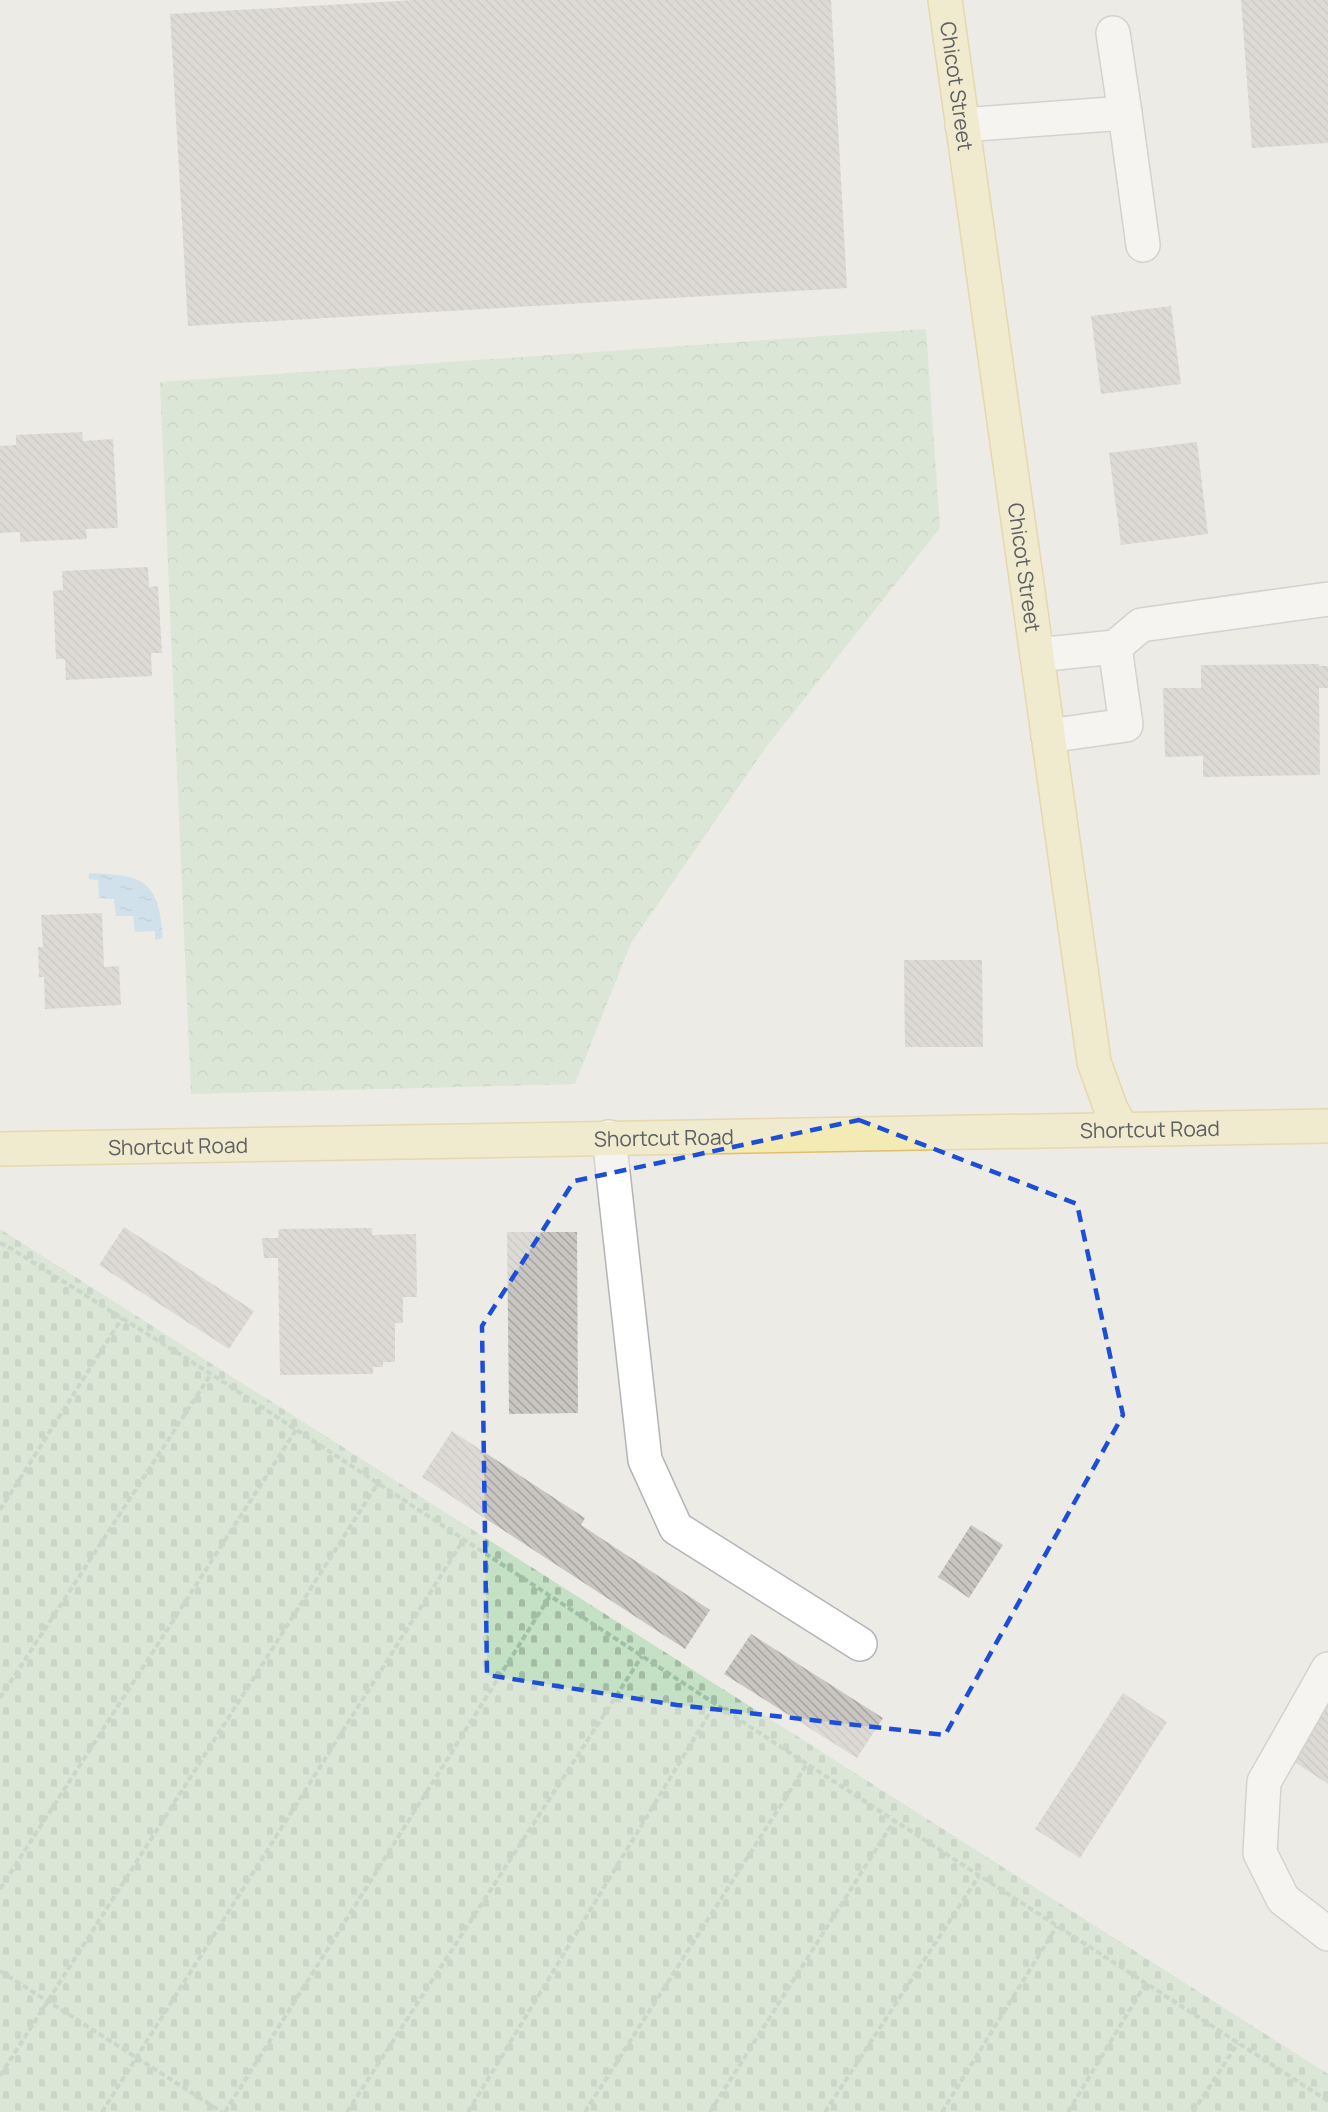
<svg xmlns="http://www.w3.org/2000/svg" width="1328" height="2112" viewBox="0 0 1328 2112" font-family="Manrope,sans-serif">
<defs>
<pattern id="forest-crowns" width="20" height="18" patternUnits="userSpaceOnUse" patternTransform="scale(1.5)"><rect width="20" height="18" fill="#c5e1c5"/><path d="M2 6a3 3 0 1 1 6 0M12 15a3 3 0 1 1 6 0" fill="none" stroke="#a3baa4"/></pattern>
<pattern id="cemetery-stones" width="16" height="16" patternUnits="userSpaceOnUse" patternTransform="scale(1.5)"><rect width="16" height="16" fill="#c5e1c5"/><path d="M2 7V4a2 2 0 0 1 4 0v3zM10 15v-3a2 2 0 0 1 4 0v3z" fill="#a3baa4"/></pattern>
<pattern id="water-ripples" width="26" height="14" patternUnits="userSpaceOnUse" patternTransform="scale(1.5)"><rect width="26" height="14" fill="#aed6f4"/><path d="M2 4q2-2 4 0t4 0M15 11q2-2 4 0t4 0" fill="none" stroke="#91b1c9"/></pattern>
<pattern id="building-back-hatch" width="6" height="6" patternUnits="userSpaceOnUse" patternTransform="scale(1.5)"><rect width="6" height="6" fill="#c9c6c2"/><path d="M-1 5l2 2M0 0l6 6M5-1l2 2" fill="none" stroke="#a6a4a1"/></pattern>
</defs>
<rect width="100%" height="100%" fill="#edebe5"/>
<polygon fill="url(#forest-crowns)" points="926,329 940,528 766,747 631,943 575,1084 191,1094 160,382"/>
<polygon fill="url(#cemetery-stones)" points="0,1229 1328,2074 1328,2112 0,2112"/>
<path fill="url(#water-ripples)" d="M 89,873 C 144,875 159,880 163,938 L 155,940 L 155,931 L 135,932 L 133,916 L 116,916 L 114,899 L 99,898 L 98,880 L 89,879 Z"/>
<g fill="url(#building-back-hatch)">
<polygon points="415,0 831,0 847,288 188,326 170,14"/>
<polygon points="1241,0 1328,0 1328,143 1252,148"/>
<polygon points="1171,306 1181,384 1101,394 1091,316"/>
<polygon points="82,432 83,441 113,439 118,528 86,529 87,539 20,542 20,532 0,533 0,446 16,445 16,435"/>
<polygon points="1197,442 1208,534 1121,545 1109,453"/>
<polygon points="148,567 149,587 158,586 162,653 151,653 152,676 66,680 65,659 56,659 53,591 63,590 62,571"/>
<polygon points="1319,664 1319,666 1328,666 1328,688 1319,688 1320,775 1203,777 1203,756 1165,757 1163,688 1201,688 1201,665"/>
<polygon points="102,913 104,967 119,966 121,1005 45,1009 44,977 39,977 38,947 43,947 41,915"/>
<polygon points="904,960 982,960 983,1047 905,1047"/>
<polygon points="124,1227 254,1311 229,1349 99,1265"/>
<polygon points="372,1228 372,1235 416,1234 417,1297 403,1297 403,1323 395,1323 395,1362 383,1362 383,1367 373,1367 373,1374 280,1375 278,1258 264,1258 262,1238 278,1238 279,1229"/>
<polygon points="507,1232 577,1232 578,1413 509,1414"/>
<polygon points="452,1431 585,1518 581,1525 710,1610 685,1649 422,1477"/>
<polygon points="971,1525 1003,1545 969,1598 938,1577"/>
<polygon points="751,1634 883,1718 857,1758 724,1674"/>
<polygon points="1123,1693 1167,1722 1080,1858 1035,1829"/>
<polygon points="1328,1695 1328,1784 1287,1757"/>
</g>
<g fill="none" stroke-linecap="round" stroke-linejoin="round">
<defs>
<g id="minor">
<polyline points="1113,33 1125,113"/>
<polyline points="962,125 1125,113 1143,245"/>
<polyline points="1115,647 1141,625 1328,599"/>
<polyline points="1037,655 1115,647 1126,725 1048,736"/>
<polyline points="609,1137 645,1460 676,1528 860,1644"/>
<polyline points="1328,1669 1264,1782 1260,1853 1283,1899 1328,1934"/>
</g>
<g id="major">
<path id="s1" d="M 945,0 L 1094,1062 L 1111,1109 L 1122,1129"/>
<path id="s2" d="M 0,1149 L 1328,1126"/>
</g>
</defs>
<use href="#minor" stroke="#b2b5b8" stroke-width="36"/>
<use href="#major" stroke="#dfbf6c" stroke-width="36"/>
<g stroke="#9ec0a7" stroke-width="4" stroke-dasharray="6 3" stroke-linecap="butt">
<polyline points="0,1243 7,1246 211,1374 807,1764 1328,2101"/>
<polyline points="0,1510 122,1318"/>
<polyline points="0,1698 211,1374"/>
<polyline points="0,1889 296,1430"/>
<polyline points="0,1971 222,2112"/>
<polyline points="0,2076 378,1483"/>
<polyline points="102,2112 464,1539"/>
<polyline points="225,2112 550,1596"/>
<polyline points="347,2112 642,1656"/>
<polyline points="468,2112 715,1704"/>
<polyline points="585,2112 807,1764"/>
<polyline points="710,2112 894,1821"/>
<polyline points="825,2112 979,1876"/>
<polyline points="942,2112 1057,1926"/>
<polyline points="1068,2112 1146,1983"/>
<polyline points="1193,2112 1238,2043"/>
</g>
<use href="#minor" stroke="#fff" stroke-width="33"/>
<use href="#major" stroke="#f4eab3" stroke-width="33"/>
</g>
<path d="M0 0H1328V2112H0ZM 859,1120 L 1077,1204 L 1123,1415 L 945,1735 L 677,1705 L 487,1675 L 482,1326 L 574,1181 Z" fill="#edebe5" fill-opacity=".55" fill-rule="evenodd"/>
<path fill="none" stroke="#1d4ed8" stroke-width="4.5" stroke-dasharray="12 8" stroke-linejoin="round" d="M 859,1120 L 1077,1204 L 1123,1415 L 945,1735 L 677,1705 L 487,1675 L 482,1326 L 574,1181 Z"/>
<g text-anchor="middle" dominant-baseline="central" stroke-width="6" stroke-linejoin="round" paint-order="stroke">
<g font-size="21" fill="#5d6063" stroke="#fff">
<text stroke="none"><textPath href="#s1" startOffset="87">Chicot Street</textPath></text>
<text stroke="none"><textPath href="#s1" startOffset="573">Chicot Street</textPath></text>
<text stroke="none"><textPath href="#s2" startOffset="1150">Shortcut Road</textPath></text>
<text stroke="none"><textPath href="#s2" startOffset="664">Shortcut Road</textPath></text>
<text stroke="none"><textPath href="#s2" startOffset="178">Shortcut Road</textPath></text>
</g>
</g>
</svg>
